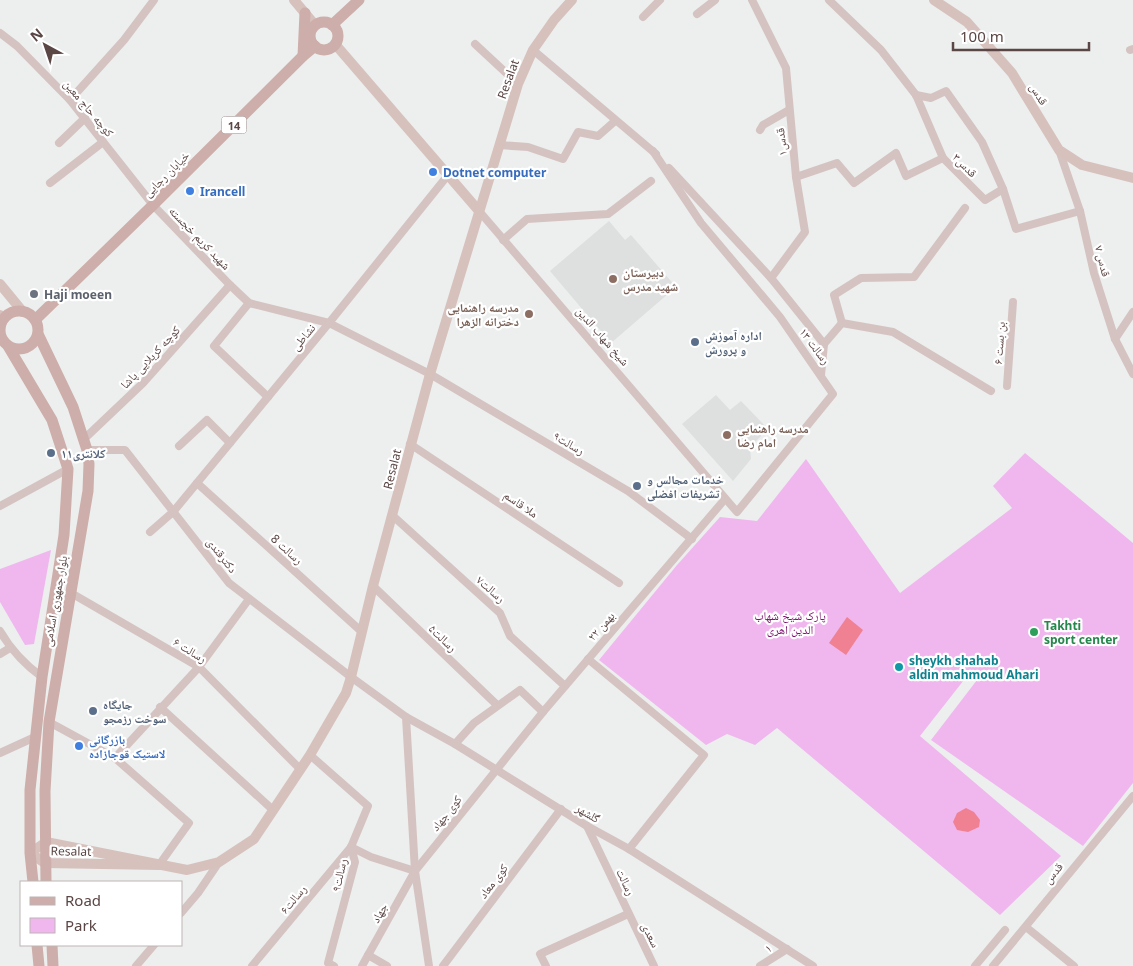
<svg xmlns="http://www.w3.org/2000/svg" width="1133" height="966" viewBox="0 0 1133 966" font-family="'Noto Sans','Noto Naskh Arabic',sans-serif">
<rect width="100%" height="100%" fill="#ecefee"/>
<g fill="#dee0df">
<polygon points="609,221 625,240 631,235 676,287 611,343 550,271"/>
<polygon points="716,395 730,410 741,401 768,429 750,447 751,459 733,481 682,424"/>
</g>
<g fill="#f0b7ef">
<polygon points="1025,453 1133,543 1133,783 1083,846 931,740 977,680 971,671 920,736 1061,856 1000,915 777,728 755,745 727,734 706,745 599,660 677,565 720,517 757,521 806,459 900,593 1012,508 993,486"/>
<polygon points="51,550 34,644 25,645 0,602 0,569"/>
</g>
<g fill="#ef8193">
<polygon points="847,617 863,630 846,655 829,643"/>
<polygon points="966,808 974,812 980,820 979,827 968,832 957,830 953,822 957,813"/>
</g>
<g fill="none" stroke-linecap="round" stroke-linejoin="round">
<g stroke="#d5c3c1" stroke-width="8">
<polyline points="752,0 786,68 796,177 805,232 771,278"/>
<polyline points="829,0 881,50 916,95 943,158 985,200 1003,189"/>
<polyline points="697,14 715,0"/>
<polyline points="643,17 660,0"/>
<polyline points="0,33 17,46 70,100 153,205 230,285 249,303 329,323 430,374 628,491 692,539"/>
<polyline points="475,44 518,84"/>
<polyline points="533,50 656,154"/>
<polyline points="1130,50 1133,49"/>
<polyline points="916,95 931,98 946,91 982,142 1003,189 1016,229 1080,211"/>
<polyline points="70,100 124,40 154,0"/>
<polyline points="760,130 763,125 789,110"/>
<polyline points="59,143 85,118"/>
<polyline points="499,145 528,147 563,159 578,132 598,136 615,121"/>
<polyline points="1059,150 1080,211 1094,273 1115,339 1133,374"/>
<polyline points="669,168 771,278 824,344 821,375"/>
<polyline points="796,177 837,163 854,183 896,153 906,176 943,158"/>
<polyline points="50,183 103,142"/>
<polyline points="479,211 737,512 833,394 780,317 701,223 653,151"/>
<polyline points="503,240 527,219 608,214 651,181"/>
<polyline points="249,303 214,346 268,397"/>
<polyline points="842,323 834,295 861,278 914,277 965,208"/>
<polyline points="1115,339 1133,312"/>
<polyline points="824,344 842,323 893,332 991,391"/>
<polyline points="1007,386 1013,302"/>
<polyline points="83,440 143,383 230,285"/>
<polyline points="410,444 619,583"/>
<polyline points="179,446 207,420 230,443"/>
<polyline points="87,450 125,450 229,583 351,677 406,717 455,744 587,826 629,849 813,966"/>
<polyline points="197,483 362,632"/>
<polyline points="0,506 68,469"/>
<polyline points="393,516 500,613 510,636 565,686"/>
<polyline points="150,532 173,512 329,323 448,175"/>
<polyline points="373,586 497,705"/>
<polyline points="71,593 199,667 300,769"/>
<path d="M 0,631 C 11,650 24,664 42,677"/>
<polyline points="0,654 10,648"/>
<polyline points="588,659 704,755 629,849"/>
<polyline points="160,707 273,810"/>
<polyline points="406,717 415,871 429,966"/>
<polyline points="49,722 115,758"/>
<polyline points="455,744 474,723 520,690 543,712"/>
<polyline points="0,753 35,737"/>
<polyline points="587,826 654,966"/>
<polyline points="351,847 371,857 415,871"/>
<polyline points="159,865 189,823 115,758 199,667 249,599"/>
<polyline points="181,913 198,893 219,862"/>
<polyline points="1026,927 1074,966"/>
<polyline points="368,955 387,966"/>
<polyline points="136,966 154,945"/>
<polyline points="252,966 351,847 368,806 310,755"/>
<polyline points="334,966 328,963 355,862 351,847"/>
<polyline points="362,966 415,871 543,712 725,499"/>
<polyline points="443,966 561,809"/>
<polyline points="546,966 540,954 628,914"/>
<polyline points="760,966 787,949"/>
<polyline points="975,966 1005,930"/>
<polyline points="993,966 1133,796"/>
</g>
<g stroke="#d7c1bd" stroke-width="10">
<polyline points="294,0 315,25"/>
<polyline points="934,0 967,22 1012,73 1059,150 1082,165 1133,178"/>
<polyline points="335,44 479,211"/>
<polyline points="0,284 23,312"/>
<polyline points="0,315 3,320"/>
<polyline points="159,865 45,863 30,853 46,842 187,870 219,862 254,839 310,755 346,693 351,677 373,586 430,374 518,84 533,50 554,20 572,0"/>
</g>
<g stroke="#cdaeaa" stroke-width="11">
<circle cx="324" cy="36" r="14"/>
<polyline points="332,25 359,0"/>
<polyline points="303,56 305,13"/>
<circle cx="19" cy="330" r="19"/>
<polyline points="35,320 153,205 303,56 315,46"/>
<polyline points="38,334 73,407 87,450 89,464 88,491 49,722 45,791 46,882"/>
<polyline points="8,346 52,420 68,469 64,535 42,677 30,790 30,853 33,882"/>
<polyline points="37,945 39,966"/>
<polyline points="52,945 53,966"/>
</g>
</g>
<g fill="#3f7fe0" stroke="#fff" stroke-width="2">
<circle cx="433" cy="172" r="5"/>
<circle cx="190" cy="191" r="5"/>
<circle cx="79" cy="746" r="5"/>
</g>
<g fill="#8d6e63" stroke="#fff" stroke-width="2">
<circle cx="613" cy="279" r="5"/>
<circle cx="529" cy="314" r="5"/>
<circle cx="727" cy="435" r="5"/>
</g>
<circle fill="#6b7280" stroke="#fff" stroke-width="2" cx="34" cy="294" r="5"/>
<g fill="#5c6f8a" stroke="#fff" stroke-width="2">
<circle cx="695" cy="342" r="5"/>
<circle cx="51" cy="453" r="5"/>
<circle cx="637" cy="486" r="5"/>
<circle cx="93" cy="711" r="5"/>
</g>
<circle fill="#2e9e5b" stroke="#fff" stroke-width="2" cx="1034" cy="632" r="5"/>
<circle fill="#0f9aa8" stroke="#fff" stroke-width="2" cx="899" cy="667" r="5"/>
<g text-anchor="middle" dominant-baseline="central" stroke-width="4.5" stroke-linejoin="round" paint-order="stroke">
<rect fill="#fff" stroke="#8c7e7c" stroke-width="1" x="221.5" y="116.5" width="25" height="17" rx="4"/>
<g font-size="11" font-weight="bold" fill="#5a4644">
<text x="234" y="125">14</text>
</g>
<g font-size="12" fill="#5a4644" stroke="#fff">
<text transform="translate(508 79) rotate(-70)">Resalat</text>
<text transform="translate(1039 94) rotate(59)">قدس</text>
<text transform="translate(89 108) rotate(50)">کوچه حاج معین</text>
<text transform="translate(781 142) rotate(-96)">قدس۱</text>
<text transform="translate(965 165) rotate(45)">قدس۳</text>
<text transform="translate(166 174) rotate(-45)">خیابان رجایی</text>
<text transform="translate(200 238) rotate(46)">شهید کریم خجسته</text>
<text transform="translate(1103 261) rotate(76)">قدس ۷</text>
<text transform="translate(603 336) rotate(49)">شیخ شهاب الدین</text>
<text transform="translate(303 337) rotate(-50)">نشاطی</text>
<text transform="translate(999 343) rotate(-86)">بن بست ۶</text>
<text transform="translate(815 346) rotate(53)">رسالت ۱۳</text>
<text transform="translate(150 357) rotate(-47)">کوچه کربلایی پاشا</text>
<text transform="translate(569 443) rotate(30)">رسالت۹</text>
<text transform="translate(392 469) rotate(-76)">Resalat</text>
<text transform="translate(521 504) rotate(34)">ملا قاسم</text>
<text transform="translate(287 549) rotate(42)">رسالت 8</text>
<text transform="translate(222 555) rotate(52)">دکترقندی</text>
<text transform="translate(491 589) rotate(42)">رسالت۷</text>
<text transform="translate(55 601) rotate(-80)">بلوار جمهوری اسلامی</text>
<text transform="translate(601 626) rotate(-49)">۲۲ بهمن</text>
<text transform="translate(443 638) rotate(44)">رسالت۵</text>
<text transform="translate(190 650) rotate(32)">رسالت ۶</text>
<text transform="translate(446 813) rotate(-52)">کوی جهاد</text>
<text transform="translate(588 813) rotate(31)">گلشهر</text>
<text transform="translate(71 851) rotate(1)">Resalat</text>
<text transform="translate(1053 873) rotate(-51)">قدس</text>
<text transform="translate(339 875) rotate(-78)">رسالت۹</text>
<text transform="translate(493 881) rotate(-53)">کوی معاد</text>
<text transform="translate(626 882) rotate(65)">رسالت</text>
<text transform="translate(293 899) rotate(-50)">رسالت۶</text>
<text transform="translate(379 913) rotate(-61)">جهاد</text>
<text transform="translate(651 935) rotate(64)">سعدی</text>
<text transform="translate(768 948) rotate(-31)">۱</text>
</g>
<g font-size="12" font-weight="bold" fill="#366cbe" stroke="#fff" text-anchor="start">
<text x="443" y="172">Dotnet computer</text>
<text x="200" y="191">Irancell</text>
<text x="89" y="739">بازرگانی<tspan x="89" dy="14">لاستیک قوجازاده</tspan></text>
</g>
<g font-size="12" font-weight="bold" fill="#785e54" stroke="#fff" text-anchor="start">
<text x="623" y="272">دبیرستان<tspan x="623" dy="14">شهید مدرس</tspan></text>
<text x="519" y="307" text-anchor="end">مدرسه راهنمایی<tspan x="519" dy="14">دخترانه الزهرا</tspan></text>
<text x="737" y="428">مدرسه راهنمایی<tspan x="737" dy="14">امام رضا</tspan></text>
</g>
<g font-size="12" font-weight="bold" fill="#5b616d" stroke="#fff" text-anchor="start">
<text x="44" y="294">Haji moeen</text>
</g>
<g font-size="12" font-weight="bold" fill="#4e5e75" stroke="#fff" text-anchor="start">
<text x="705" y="335">اداره آموزش<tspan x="705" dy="14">و پرورش</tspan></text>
<text x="61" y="453">کلانتری۱۱</text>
<text x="647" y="479">خدمات مجالس و<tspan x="647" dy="14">تشریفات افضلی</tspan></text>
<text x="103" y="704">جایگاه<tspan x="103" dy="14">سوخت رزمجو</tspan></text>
</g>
<g font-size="12" fill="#7e1270" stroke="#fff">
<text x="790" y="615">پارک شیخ شهاب<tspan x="790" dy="14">الدین اهری</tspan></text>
</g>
<g font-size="12" font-weight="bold" fill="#27864d" stroke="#fff" text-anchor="start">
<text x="1044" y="625">Takhti<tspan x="1044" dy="14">sport center</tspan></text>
</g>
<g font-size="12" font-weight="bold" fill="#0d838f" stroke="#fff" text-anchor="start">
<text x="909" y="660">sheykh shahab<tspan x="909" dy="14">aldin mahmoud Ahari</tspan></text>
</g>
</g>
<rect x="20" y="881" width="162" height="65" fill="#ffffff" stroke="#bdb5b4"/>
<rect x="30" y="897" width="25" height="8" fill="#cdaeaa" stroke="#bdb5b4"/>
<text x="65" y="906" font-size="15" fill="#5a4644">Road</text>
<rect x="30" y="918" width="25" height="15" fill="#f0b7ef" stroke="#bdb5b4"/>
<text x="65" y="931" font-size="15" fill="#5a4644">Park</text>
<g transform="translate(45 45) rotate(320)" stroke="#ffffff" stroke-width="4" paint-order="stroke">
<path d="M0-4L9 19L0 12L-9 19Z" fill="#5a4644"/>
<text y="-8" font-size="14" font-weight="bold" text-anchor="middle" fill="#5a4644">N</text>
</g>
<path d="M953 42v8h136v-8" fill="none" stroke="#5a4644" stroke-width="2.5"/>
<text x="960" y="42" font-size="15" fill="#5a4644" stroke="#ffffff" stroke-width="4" paint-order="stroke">100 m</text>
</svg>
